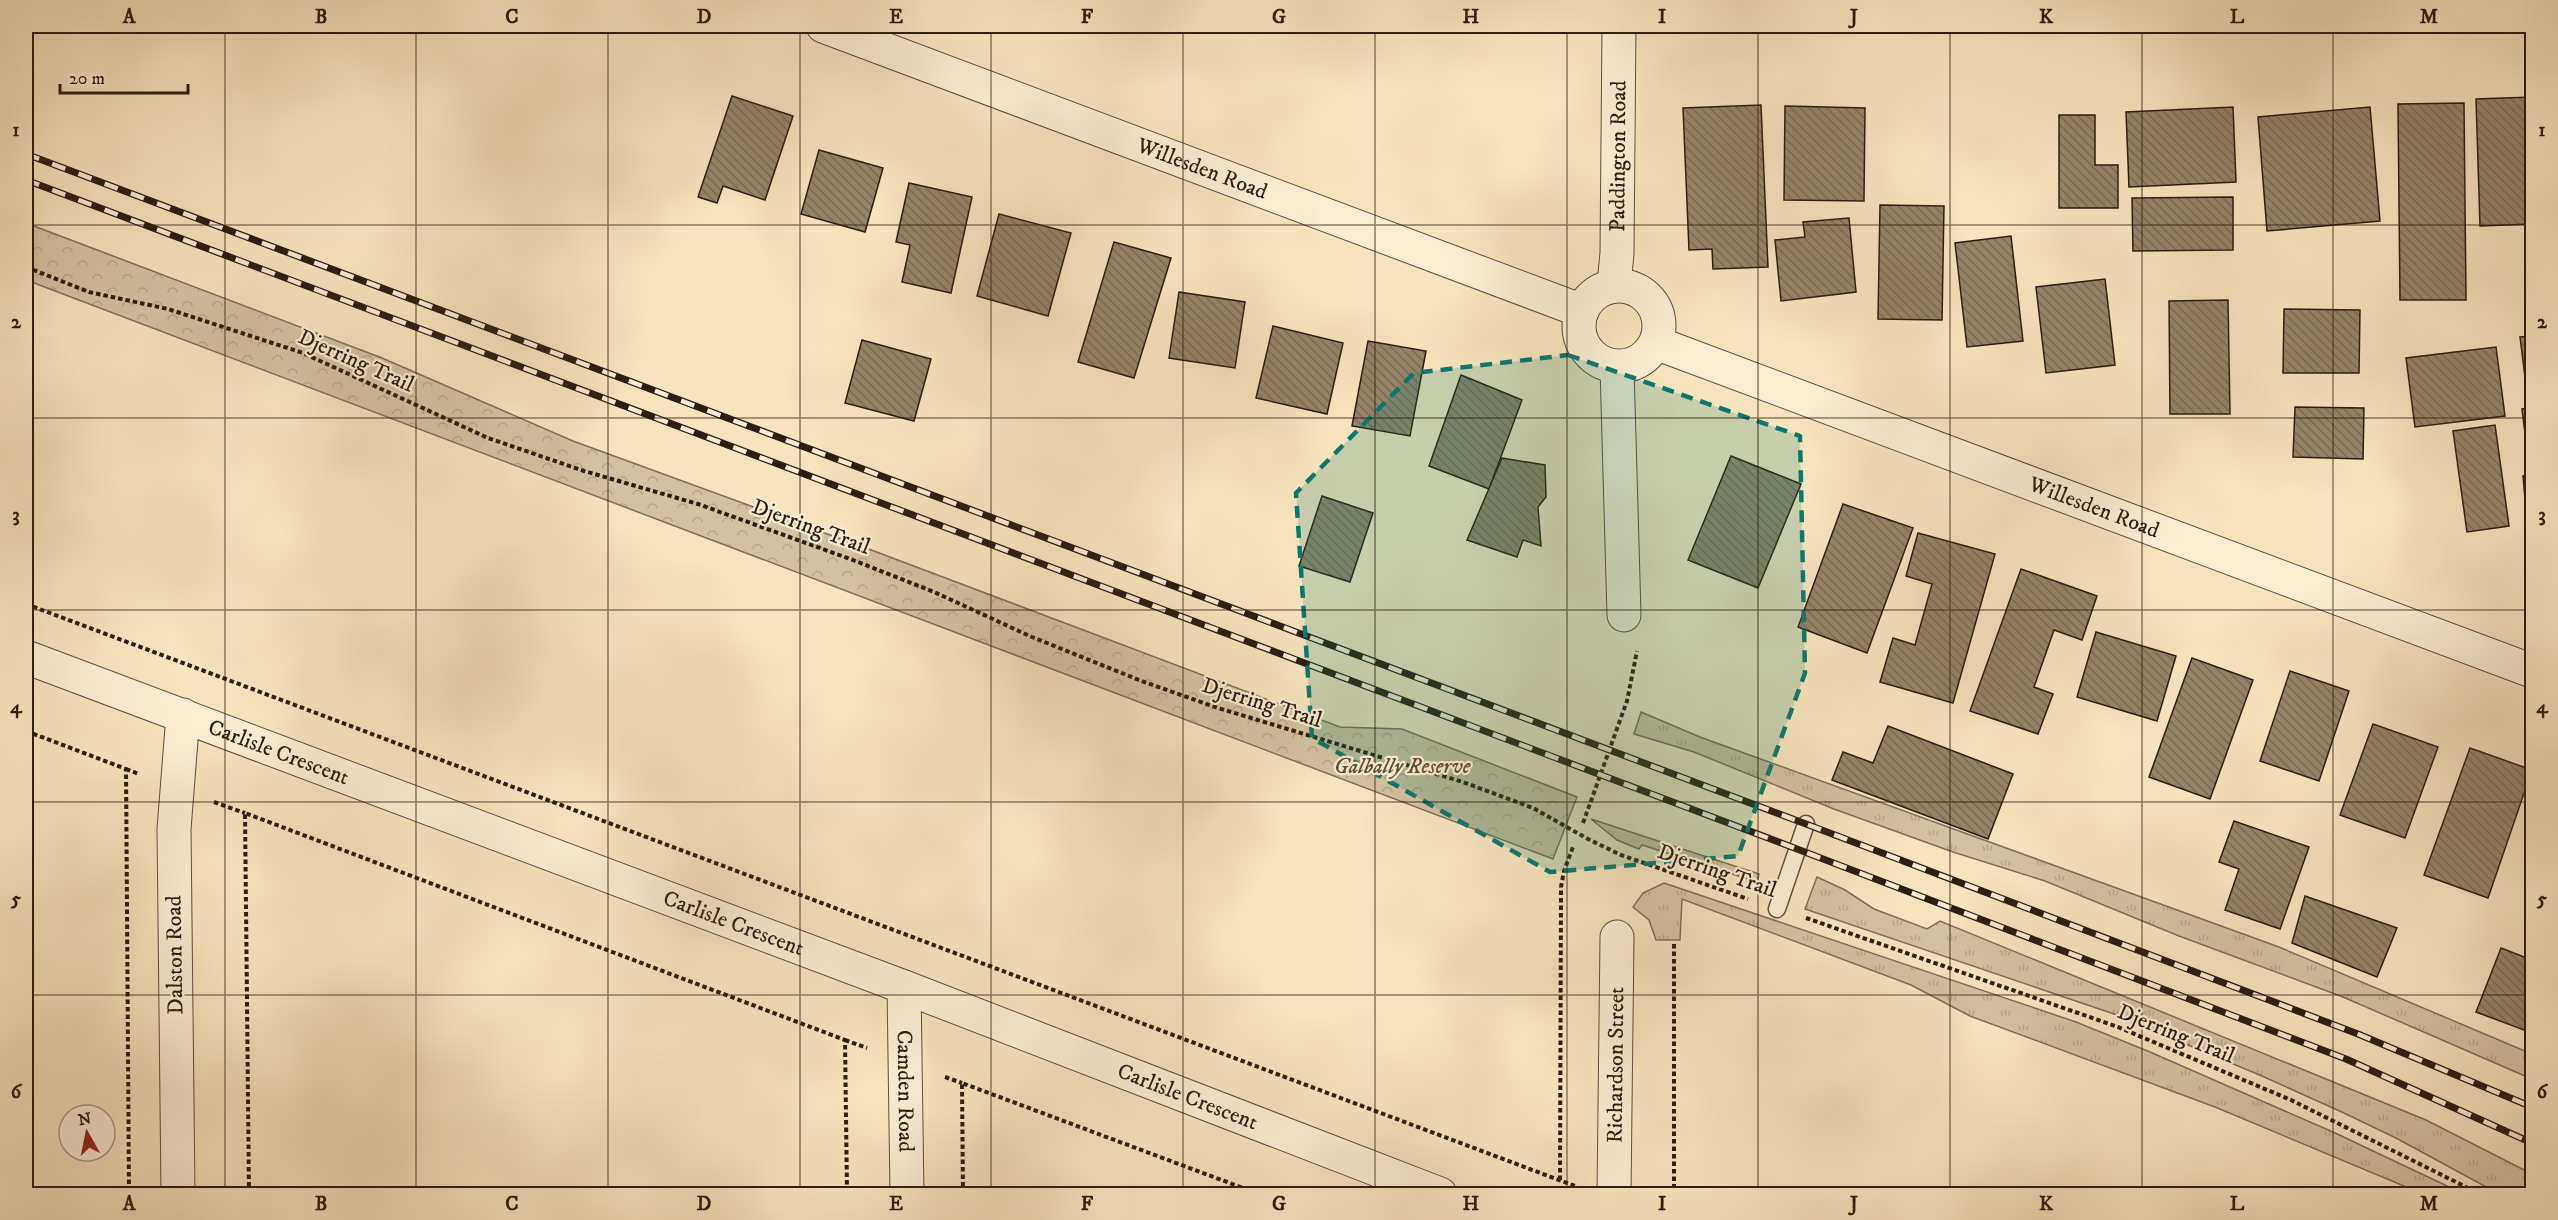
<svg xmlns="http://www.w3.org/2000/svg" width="2558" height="1220" viewBox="0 0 2558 1220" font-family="'IM FELL DW Pica',serif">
<defs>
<pattern id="grass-tufts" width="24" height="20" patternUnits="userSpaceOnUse" patternTransform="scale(1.5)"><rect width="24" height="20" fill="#d3c29f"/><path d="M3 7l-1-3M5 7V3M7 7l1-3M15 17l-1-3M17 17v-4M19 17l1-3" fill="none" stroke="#b5a688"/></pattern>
<pattern id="park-crowns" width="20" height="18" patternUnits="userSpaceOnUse" patternTransform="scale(1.5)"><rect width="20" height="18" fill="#d3c29f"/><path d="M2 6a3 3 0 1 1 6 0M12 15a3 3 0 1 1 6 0" fill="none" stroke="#b5a688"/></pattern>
<pattern id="building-back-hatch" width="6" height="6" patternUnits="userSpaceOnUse" patternTransform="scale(1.5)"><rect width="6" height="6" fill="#948569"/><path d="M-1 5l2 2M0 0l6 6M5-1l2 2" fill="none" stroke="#796c55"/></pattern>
</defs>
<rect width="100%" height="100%" fill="#f6e4bc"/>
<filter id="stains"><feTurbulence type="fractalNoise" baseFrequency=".00333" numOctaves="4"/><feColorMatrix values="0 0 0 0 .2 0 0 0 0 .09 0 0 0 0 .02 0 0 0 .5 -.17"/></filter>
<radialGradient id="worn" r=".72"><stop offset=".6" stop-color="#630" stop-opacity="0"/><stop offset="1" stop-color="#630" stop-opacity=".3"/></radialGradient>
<g fill="url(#grass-tufts)" stroke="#7e7058" stroke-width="1.5">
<polygon points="1641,712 1700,737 2279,947 2532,1054 2532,1079 2343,997 2179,936 2045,881 1953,852 1834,809 1694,752 1634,734"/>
<polygon points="1591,819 1759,874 1757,882 1642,845 1639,849 1617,840"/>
<polygon points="1817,877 1845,890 1874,909 1927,929 1940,921 2426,1120 2532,1174 2532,1194 2499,1194 2396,1138 2344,1113 2262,1076 2114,1014 1805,909"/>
<polygon points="1664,883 2076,1022 2150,1052 2333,1132 2464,1194 2423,1194 2215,1107 1970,1016 1911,985 1682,899 1680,940 1656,940 1649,920 1633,907 1643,893"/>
</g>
<polygon fill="url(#park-crowns)" stroke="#7e7058" stroke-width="1.5" points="26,223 382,358 573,441 874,551 1340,727 1402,729 1577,797 1553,859 26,280"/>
<g fill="url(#building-back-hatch)" stroke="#291e10" stroke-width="1.5">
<polygon points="1065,26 1155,26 1065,29"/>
<polygon points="732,96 793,116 765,200 723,186 717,203 698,197"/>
<polygon points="2532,97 2532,224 2480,226 2476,99"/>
<polygon points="2464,103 2466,300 2400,300 2398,104"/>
<polygon points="1761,105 1768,267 1713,269 1712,249 1689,250 1683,108"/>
<polygon points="1785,106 1865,108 1864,201 1784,200"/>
<polygon points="2233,107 2236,182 2129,187 2126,112"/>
<polygon points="2370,107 2380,221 2267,231 2258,117"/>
<polygon points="2059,115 2095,115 2095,165 2118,165 2118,208 2059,208"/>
<polygon points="819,150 883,168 865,232 801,214"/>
<polygon points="909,183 972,197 951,293 902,282 910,245 896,242"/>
<polygon points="2233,197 2233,250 2133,251 2132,198"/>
<polygon points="1880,205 1944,206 1942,320 1878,319"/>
<polygon points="999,214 1071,233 1048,316 977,296"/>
<polygon points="1849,218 1856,292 1781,301 1775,240 1805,237 1803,222"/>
<polygon points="2011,236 2023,341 1967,347 1955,243"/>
<polygon points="1114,242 1171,258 1134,378 1078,362"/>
<polygon points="2105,279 2115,365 2046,373 2036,287"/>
<polygon points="1179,292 1245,302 1235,368 1169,358"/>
<polygon points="2228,300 2230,414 2170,414 2169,301"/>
<polygon points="2284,309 2360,310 2359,373 2283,373"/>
<polygon points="1273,326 1343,343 1327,414 1256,398"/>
<polygon points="2532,336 2532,400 2528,401 2520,337"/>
<polygon points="862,340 931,359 914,421 845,403"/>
<polygon points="1368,341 1426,351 1410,436 1352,426"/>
<polygon points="2496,347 2505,416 2415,427 2406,358"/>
<polygon points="1461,375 1522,400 1489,489 1429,466"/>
<polygon points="2295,407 2364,408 2363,459 2293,457"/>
<polygon points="2532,408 2532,474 2530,474 2522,409"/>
<polygon points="2495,425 2509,526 2467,532 2453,431"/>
<polygon points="1731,456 1801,484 1758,588 1688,560"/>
<polygon points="1502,458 1545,465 1546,497 1538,507 1541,546 1523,540 1517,557 1467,540"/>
<polygon points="2532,475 2532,546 2529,546 2523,476"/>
<polygon points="1322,496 1373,513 1350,582 1299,566"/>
<polygon points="1843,504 1913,528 1867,653 1798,627"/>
<polygon points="1918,533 1995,554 1953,703 1880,682 1893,638 1915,645 1932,584 1906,576"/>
<polygon points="2021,569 2097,596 2082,640 2054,630 2034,687 2053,694 2038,734 1970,711"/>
<polygon points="2096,632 2176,656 2157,721 2077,697"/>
<polygon points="2192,658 2253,680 2210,799 2149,777"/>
<polygon points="2290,671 2349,691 2319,781 2260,761"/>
<polygon points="2373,724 2438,747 2405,838 2340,815"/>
<polygon points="1888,726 2013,774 1988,839 1832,780 1843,752 1873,763"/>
<polygon points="2470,748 2532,770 2488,898 2424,875"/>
<polygon points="2234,821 2309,847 2280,929 2225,910 2239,869 2219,862"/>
<polygon points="2305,896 2397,928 2377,977 2292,943"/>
<polygon points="2501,948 2532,960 2532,1033 2476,1012"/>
</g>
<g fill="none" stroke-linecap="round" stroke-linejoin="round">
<defs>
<polyline id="lane" points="1777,909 1806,824"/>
<g id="street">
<path id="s1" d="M 823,26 L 1582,311"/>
<path id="s2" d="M 1614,285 L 1617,253 L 1619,26"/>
<circle cx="1619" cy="326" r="40"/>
<path id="s3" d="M 1656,343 L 2532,671"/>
<polyline points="1617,367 1624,615"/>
<path id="s4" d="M 26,657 L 904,987 L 1440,1194"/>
<path id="s5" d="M 904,987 L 907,1194"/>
<polyline points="178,1194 174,829 183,715"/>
<path id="s6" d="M 1614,1194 L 1617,937"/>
</g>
</defs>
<use href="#lane" stroke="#5c503b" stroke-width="19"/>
<use href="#street" stroke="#5c503b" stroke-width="35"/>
<g stroke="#291e10" stroke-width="4" stroke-dasharray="4.5 3" stroke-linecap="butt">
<polyline points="26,267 89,292 168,309 303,353 488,438 584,471 698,504 853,560 934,592 1032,637 1144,682 1218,708 1463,782 1533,808 1588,839 1621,855 1748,899"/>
<polyline points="26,604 1575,1186"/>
<polyline points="26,731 126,769 129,1194"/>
<polyline points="126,769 139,774"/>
<polyline points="214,802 245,813"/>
<polyline points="1583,823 1627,701 1637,651"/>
<polyline points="1806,918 2118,1027 2291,1100 2480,1194"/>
<polyline points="1674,944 1674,1194"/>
<polyline points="845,1040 867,1048"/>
<polyline points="945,1077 962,1083"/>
<polyline points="1560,1180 1561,887 1564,871 1573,847"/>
<polyline points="249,1194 245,813 845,1040 847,1194"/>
<polyline points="963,1194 962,1083 1259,1194"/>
</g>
<use href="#lane" stroke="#f9edd3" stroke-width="16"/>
<use href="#street" stroke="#f9edd3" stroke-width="33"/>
<defs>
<g id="rail">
<polyline points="26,154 1806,824 2358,1034 2532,1107"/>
<polyline points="26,180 1797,849 2346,1059 2532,1143"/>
</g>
</defs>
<use href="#rail" stroke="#291e10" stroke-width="7"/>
<use href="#rail" stroke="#f9edd3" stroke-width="4.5" stroke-dasharray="14" stroke-linecap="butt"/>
</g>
<path fill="#0f766e" fill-opacity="0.2" stroke="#0f766e" stroke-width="4.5" stroke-dasharray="12 8" stroke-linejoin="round" d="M 1568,355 L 1800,436 L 1805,673 L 1738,856 L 1550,872 L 1312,738 L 1296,493 L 1414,373 Z"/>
<path fill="none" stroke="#291e10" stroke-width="1.5" stroke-opacity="0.55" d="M 225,26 L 225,1194M 416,26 L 416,1194M 608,26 L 608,1194M 800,26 L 800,1194M 991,26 L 991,1194M 1183,26 L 1183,1194M 1375,26 L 1375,1194M 1567,26 L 1567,1194M 1758,26 L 1758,1194M 1950,26 L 1950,1194M 2142,26 L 2142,1194M 2333,26 L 2333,1194M 26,225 L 2532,225M 26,418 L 2532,418M 26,610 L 2532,610M 26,802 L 2532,802M 26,995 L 2532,995"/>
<g text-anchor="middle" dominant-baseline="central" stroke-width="4.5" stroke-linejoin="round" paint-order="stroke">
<g font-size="22" fill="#291e10" stroke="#f9edd3">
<text stroke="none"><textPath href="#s2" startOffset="129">Paddington Road</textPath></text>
<text stroke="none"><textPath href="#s1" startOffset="405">Willesden Road</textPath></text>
<text transform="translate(356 361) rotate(24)">Djerring Trail</text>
<text stroke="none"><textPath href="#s3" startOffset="468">Willesden Road</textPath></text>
<text transform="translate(811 527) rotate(20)">Djerring Trail</text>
<text transform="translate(1262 703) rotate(17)">Djerring Trail</text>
<text stroke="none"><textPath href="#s4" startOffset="270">Carlisle Crescent</textPath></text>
<text transform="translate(1717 871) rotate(19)">Djerring Trail</text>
<text stroke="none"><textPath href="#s4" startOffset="756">Carlisle Crescent</textPath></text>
<text transform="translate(175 955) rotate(-91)">Dalston Road</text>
<text transform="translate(2176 1034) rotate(22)">Djerring Trail</text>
<text stroke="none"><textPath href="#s6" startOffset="129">Richardson Street</textPath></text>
<text stroke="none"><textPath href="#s5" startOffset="104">Camden Road</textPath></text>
<text stroke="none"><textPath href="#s4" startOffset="1242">Carlisle Crescent</textPath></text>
</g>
<g font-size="22" font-style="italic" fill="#5c4f3b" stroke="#f9edd3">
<text x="1402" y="766">Galbally Reserve</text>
</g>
</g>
<rect width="2558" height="1220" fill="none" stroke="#f6e4bc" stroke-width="66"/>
<g transform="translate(87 1133) rotate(351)"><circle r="28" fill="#f9edd3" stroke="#a69a85" stroke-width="1.5"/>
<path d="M0-4.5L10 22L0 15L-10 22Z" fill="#8f2418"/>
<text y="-9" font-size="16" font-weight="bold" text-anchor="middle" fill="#291e10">N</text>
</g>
<path d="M60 84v9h128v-9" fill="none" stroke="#291e10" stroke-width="3"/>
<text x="69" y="84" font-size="18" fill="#291e10" stroke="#f9edd3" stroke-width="4.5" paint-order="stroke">20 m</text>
<rect x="33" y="33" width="2492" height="1154" fill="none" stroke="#291e10" stroke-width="2"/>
<g font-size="20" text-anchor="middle" font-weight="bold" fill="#291e10">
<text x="129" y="23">A</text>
<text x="321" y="23">B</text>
<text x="512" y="23">C</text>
<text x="704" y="23">D</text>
<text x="896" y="23">E</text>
<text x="1087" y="23">F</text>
<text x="1279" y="23">G</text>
<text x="1471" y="23">H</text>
<text x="1662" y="23">I</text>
<text x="1854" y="23">J</text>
<text x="2046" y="23">K</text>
<text x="2237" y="23">L</text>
<text x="2429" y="23">M</text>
<text x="16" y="136">1</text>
<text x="2542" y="136">1</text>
<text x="16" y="328">2</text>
<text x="2542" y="328">2</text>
<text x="16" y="521">3</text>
<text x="2542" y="521">3</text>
<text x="16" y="713">4</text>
<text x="2542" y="713">4</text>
<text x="16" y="905">5</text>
<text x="2542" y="905">5</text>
<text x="16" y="1098">6</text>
<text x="2542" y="1098">6</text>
<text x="129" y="1210">A</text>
<text x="321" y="1210">B</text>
<text x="512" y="1210">C</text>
<text x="704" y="1210">D</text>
<text x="896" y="1210">E</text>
<text x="1087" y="1210">F</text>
<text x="1279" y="1210">G</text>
<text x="1471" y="1210">H</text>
<text x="1662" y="1210">I</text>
<text x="1854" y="1210">J</text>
<text x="2046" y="1210">K</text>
<text x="2237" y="1210">L</text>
<text x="2429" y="1210">M</text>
</g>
<rect width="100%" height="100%" filter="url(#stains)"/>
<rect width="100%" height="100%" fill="url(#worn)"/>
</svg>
